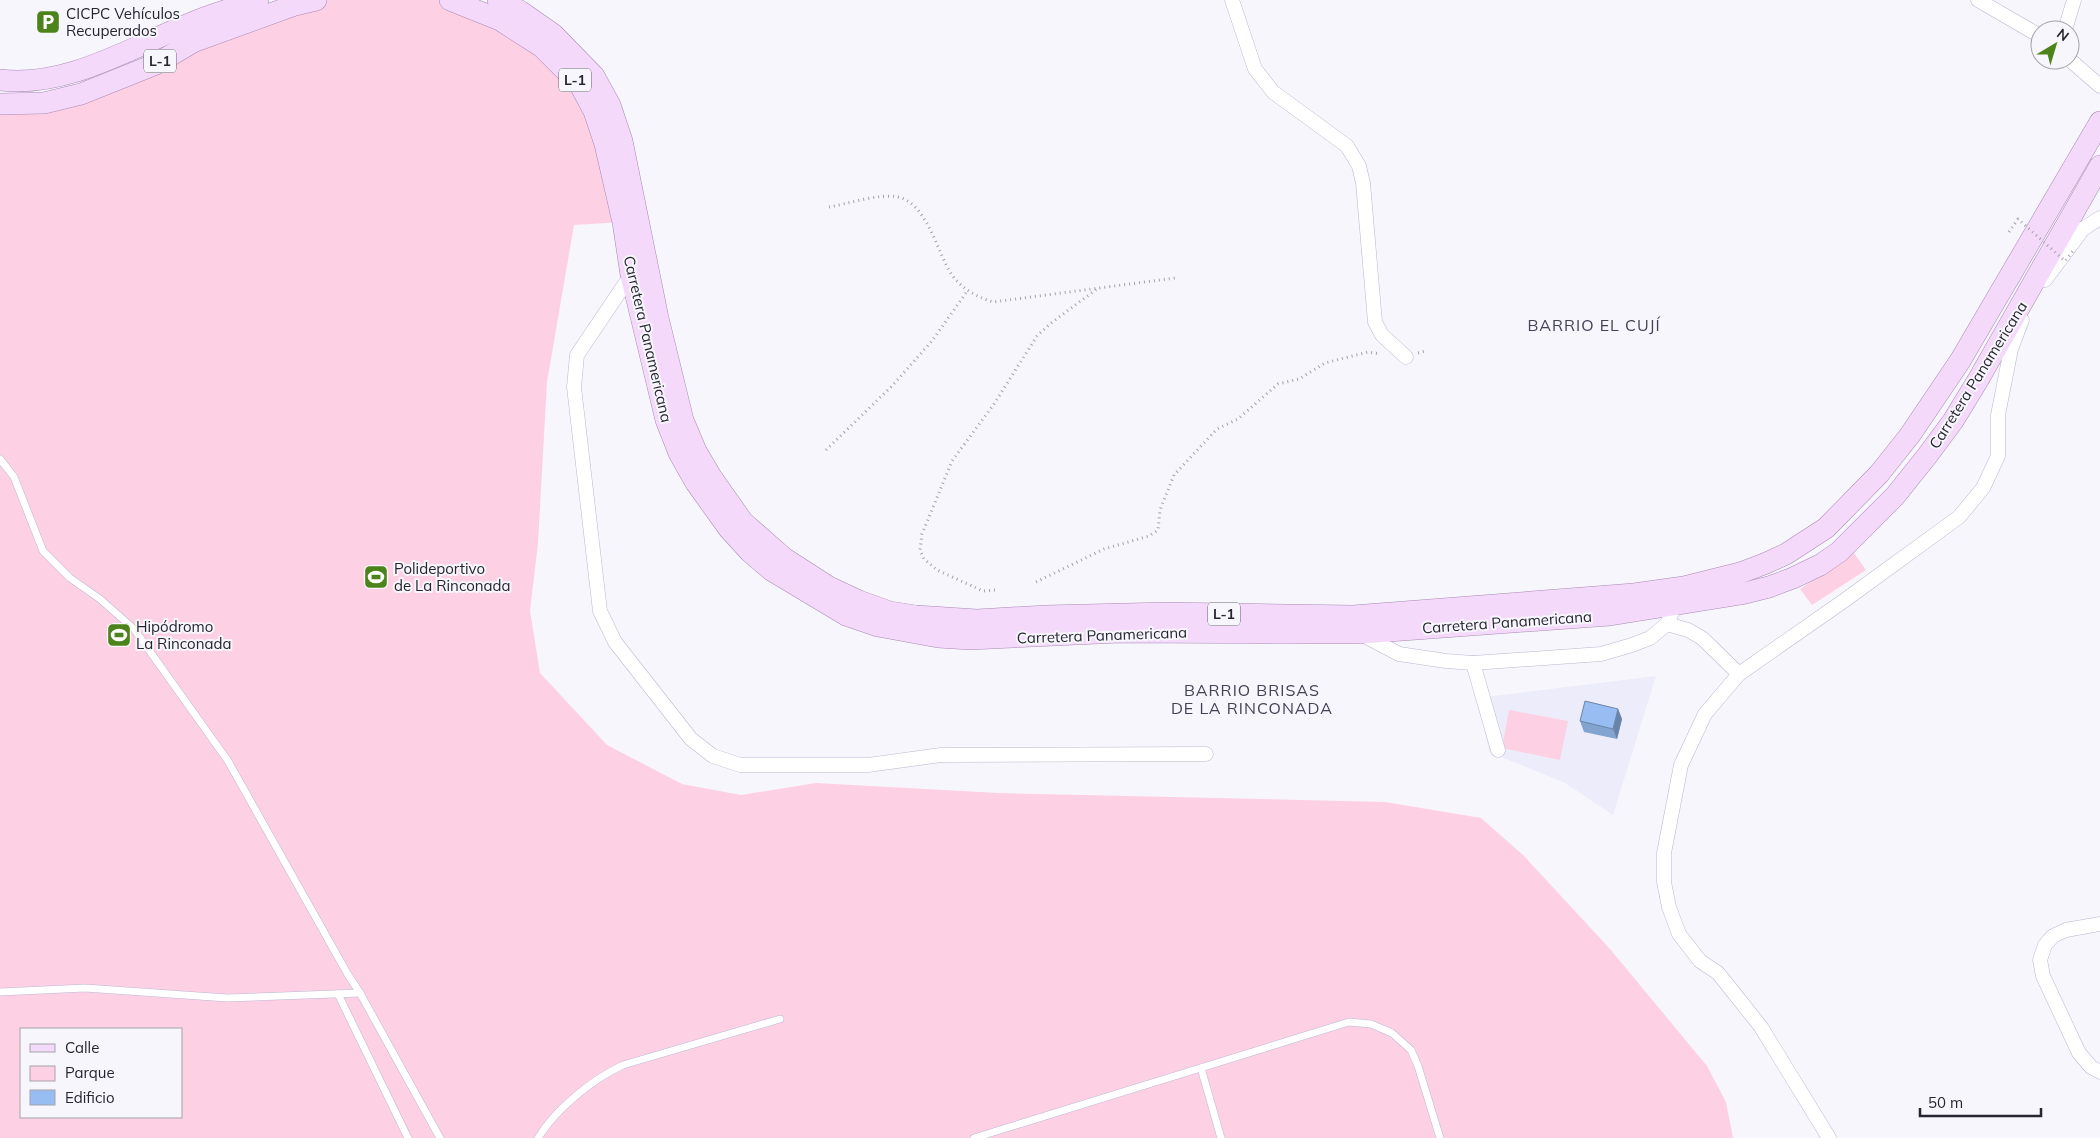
<svg xmlns="http://www.w3.org/2000/svg" width="2100" height="1138" viewBox="0 0 2100 1138" font-family="Mulish,sans-serif">
<rect width="100%" height="100%" fill="#f7f6fc"/>
<polygon fill="#edecfa" points="1656,676 1613,815 1565,783 1489,752 1478,698"/>
<g fill="#fed0e4" fill-rule="evenodd">
<path d="M 316,0 L 450,0 L 466,5 L 580,85 L 623,222 L 574,225 L 547,382 L 538,543 L 530,611 L 540,673 L 607,745 L 682,784 L 741,795 L 816,783 L 998,793 L 1385,802 L 1481,818 L 1524,856 L 1610,949 L 1707,1066 L 1726,1102 L 1733,1138 L 0,1138 L 0,104 L 44,103 ZM 21,1029 L 181,1029 L 181,1117 L 21,1117 Z"/>
<polygon points="1854,553 1866,570 1812,605 1800,589"/>
<polygon points="1509,710 1568,721 1560,760 1502,748"/>
</g>
<g fill="none" stroke-linecap="round" stroke-linejoin="round">
<defs>
<g id="service">
<polyline points="0,459 14,477 43,551 70,578 100,599 134,629 228,761 347,973 360,993 440,1138"/>
<polyline points="0,992 85,988 227,998 360,993"/>
<polyline points="338,994 408,1138"/>
<polyline points="1201,1068 1221,1138"/>
<path d="M 538,1138 C 556,1109 591,1080 623,1065 L 780,1019"/>
<polyline points="974,1138 1349,1022 1371,1024 1392,1033 1411,1050 1418,1066 1440,1138"/>
</g>
<g id="minor">
<polyline points="1232,0 1255,69 1273,92 1347,146 1359,166 1363,183 1375,322 1382,335 1406,357"/>
<polyline points="1978,0 2040,36"/>
<polyline points="2065,30 2074,0"/>
<polyline points="2070,60 2100,86"/>
<polyline points="631,275 577,355 574,387 600,611 615,642 691,739 713,756 740,765 868,765 941,755 1206,754"/>
<polyline points="2045,280 2083,229 2100,218"/>
<polyline points="1667,624 1688,630 1702,638 1739,674"/>
<polyline points="1361,634 1399,654 1446,661 1473,663 1601,654 1632,645 1650,638 1667,624 1675,605"/>
<polyline points="1473,663 1498,750"/>
<polyline points="2100,924 2066,930 2053,936 2045,945 2040,960 2043,976 2079,1053 2091,1067 2100,1072"/>
<polyline points="1829,1138 1761,1027 1718,973 1700,961 1679,934 1669,907 1664,882 1664,853 1681,765 1705,714 1739,674 1845,600 1959,517 1983,488 1998,456 1998,415 2011,349 2022,320"/>
</g>
<g id="primary">
<polyline points="450,0 500,20 542,47 580,85 594,111 605,144 623,222 631,275 666,420 679,453 696,483 729,529 750,552 771,570 846,615 878,626 938,637 970,639 1120,632 1361,633 1610,615 1741,594 1769,587 1793,578 1820,565 1839,552 1895,496 1927,456 1953,421 1978,380 2100,166"/>
<polyline points="498,0 520,11 553,34 594,76 610,105 622,141 658,318 683,420 696,451 712,478 743,522 784,558 829,587 859,601 890,612 916,616 977,620 1046,616 1166,613 1353,616 1634,594 1684,587 1740,573 1764,564 1786,554 1826,528 1879,474 1910,435 1960,361 2100,122"/>
<path d="M 0,80 C 66,88 130,48 189,24 C 211,14 235,8 258,0"/>
<polyline points="0,104 44,103 81,94 156,64 193,42 295,5 316,0"/>
</g>
</defs>
<use href="#service" stroke="#b9b8d2" stroke-width="8"/>
<use href="#minor" stroke="#b9b8d2" stroke-width="15"/>
<use href="#primary" stroke="#a88ab2" stroke-width="22"/>
<g stroke="#a3a2aa" stroke-width="3" stroke-dasharray="1 4" stroke-linecap="butt">
<path d="M 829,207 C 847,204 880,193 898,197 C 928,204 937,253 952,275 C 962,289 977,297 993,302 L 1175,278"/>
<polyline points="1418,353 1425,351"/>
<polyline points="826,450 892,386 932,341 968,290"/>
<polyline points="1036,582 1104,549 1149,536 1158,530 1160,510 1174,475 1217,429 1238,419 1278,384 1299,379 1325,363 1368,352 1380,354"/>
<polyline points="995,590 983,591 937,570 924,559 920,550 922,534 952,461 994,404 1037,336 1051,323 1097,289"/>
</g>
<use href="#service" stroke="#fff" stroke-width="7"/>
<use href="#minor" stroke="#fff" stroke-width="14"/>
<use href="#primary" stroke="#f4d9fb" stroke-width="21"/>
<polyline stroke="#a3a2aa" stroke-width="3" stroke-dasharray="1 4" stroke-linecap="butt" points="2009,232 2018,219 2065,261 2073,251"/>
</g>
<polygon fill="#83a3d0" points="1618,709 1622,719 1617,739 1584,732 1580,721"/>
<polygon fill="#6a84a9" points="1618,709 1622,719 1617,739 1613,729"/>
<polygon fill="#98bdf2" stroke="#6a84a9" points="1585,701 1618,709 1613,729 1580,721"/>
<defs>
<symbol id="parking-square" viewBox="-11 -11 22 22"><rect x="-9" y="-9" width="18" height="18" rx="4" fill="#4d831b" stroke="#f7f6fc"/><path d="M-3.5-5.5H1a3.5 3.5 0 0 1 0 7H-1V5.5H-3.5ZM-1-3.4V-.6H.8a1.4 1.4 0 0 0 0-2.8Z" fill="#fff"/></symbol>
<symbol id="stadium-square" viewBox="-11 -11 22 22"><rect x="-9" y="-9" width="18" height="18" rx="4" fill="#4d831b" stroke="#f7f6fc"/><path d="M0-5a6.5 5 0 1 0 0 10a6.5 5 0 1 0 0-10ZM-3.5-1.8h7v3.6h-7Z" fill="#fff"/></symbol>
</defs>
<g fill-rule="evenodd">
<use href="#parking-square" x="34" y="8" width="28" height="28"/>
<use href="#stadium-square" x="362" y="563" width="28" height="28"/>
<use href="#stadium-square" x="105" y="621" width="28" height="28"/>
</g>
<g text-anchor="middle" dominant-baseline="central" stroke-width="4" stroke-linejoin="round" paint-order="stroke">
<g fill="#f7f6fc" stroke="#65646d" stroke-width="1">
<rect x="144" y="49.5" width="32" height="23" rx="4"/>
<rect x="559" y="68.5" width="32" height="23" rx="4"/>
<rect x="1208" y="602.5" width="32" height="23" rx="4"/>
</g>
<g font-size="14" font-weight="bold" fill="#272630">
<text x="160" y="61">L-1</text>
<text x="575" y="80">L-1</text>
<text x="1224" y="614">L-1</text>
</g>
<g font-size="15" fill="#272630" stroke="#f7f6fc" text-anchor="start">
<text x="66" y="13">CICPC Vehículos<tspan x="66" dy="17">Recuperados</tspan></text>
<text x="394" y="568">Polideportivo<tspan x="394" dy="17">de La Rinconada</tspan></text>
<text x="136" y="626">Hipódromo<tspan x="136" dy="17">La Rinconada</tspan></text>
</g>
<g font-size="15" fill="#272630" stroke="#f7f6fc">
<text transform="translate(648 339) rotate(77)">Carretera Panamericana</text>
<text transform="translate(1978 375) rotate(-58)">Carretera Panamericana</text>
<text transform="translate(1507 622) rotate(-4)">Carretera Panamericana</text>
<text transform="translate(1102 635) rotate(-2)">Carretera Panamericana</text>
</g>
<g font-size="16" letter-spacing="1" fill="#434257" stroke="#f7f6fc">
<text x="1594" y="325">BARRIO EL CUJÍ</text>
<text x="1252" y="690">BARRIO BRISAS<tspan x="1252" dy="18">DE LA RINCONADA</tspan></text>
</g>
</g>
<rect x="20" y="1028" width="162" height="90" fill="#f7f6fc" stroke="#a4a3aa"/>
<rect x="30" y="1044" width="25" height="8" fill="#f4d9fb" stroke="#a4a3aa"/>
<text x="65" y="1053" font-size="15" fill="#272630">Calle</text>
<rect x="30" y="1066" width="25" height="15" fill="#fed0e4" stroke="#a4a3aa"/>
<text x="65" y="1078" font-size="15" fill="#272630">Parque</text>
<rect x="30" y="1090" width="25" height="15" fill="#98bdf2" stroke="#a4a3aa"/>
<text x="65" y="1103" font-size="15" fill="#272630">Edificio</text>
<g transform="translate(2055 45) rotate(38)"><circle r="24" fill="#f7f6fc" stroke="#a4a3aa"/>
<path d="M0-4L9 19L0 12L-9 19Z" fill="#4d831b"/>
<text y="-8" font-size="14" font-weight="bold" text-anchor="middle" fill="#272630">N</text>
</g>
<path d="M1920 1108v8h121v-8" fill="none" stroke="#272630" stroke-width="2.5"/>
<text x="1928" y="1108" font-size="15" fill="#272630" stroke="#f7f6fc" stroke-width="4" paint-order="stroke">50 m</text>
</svg>
